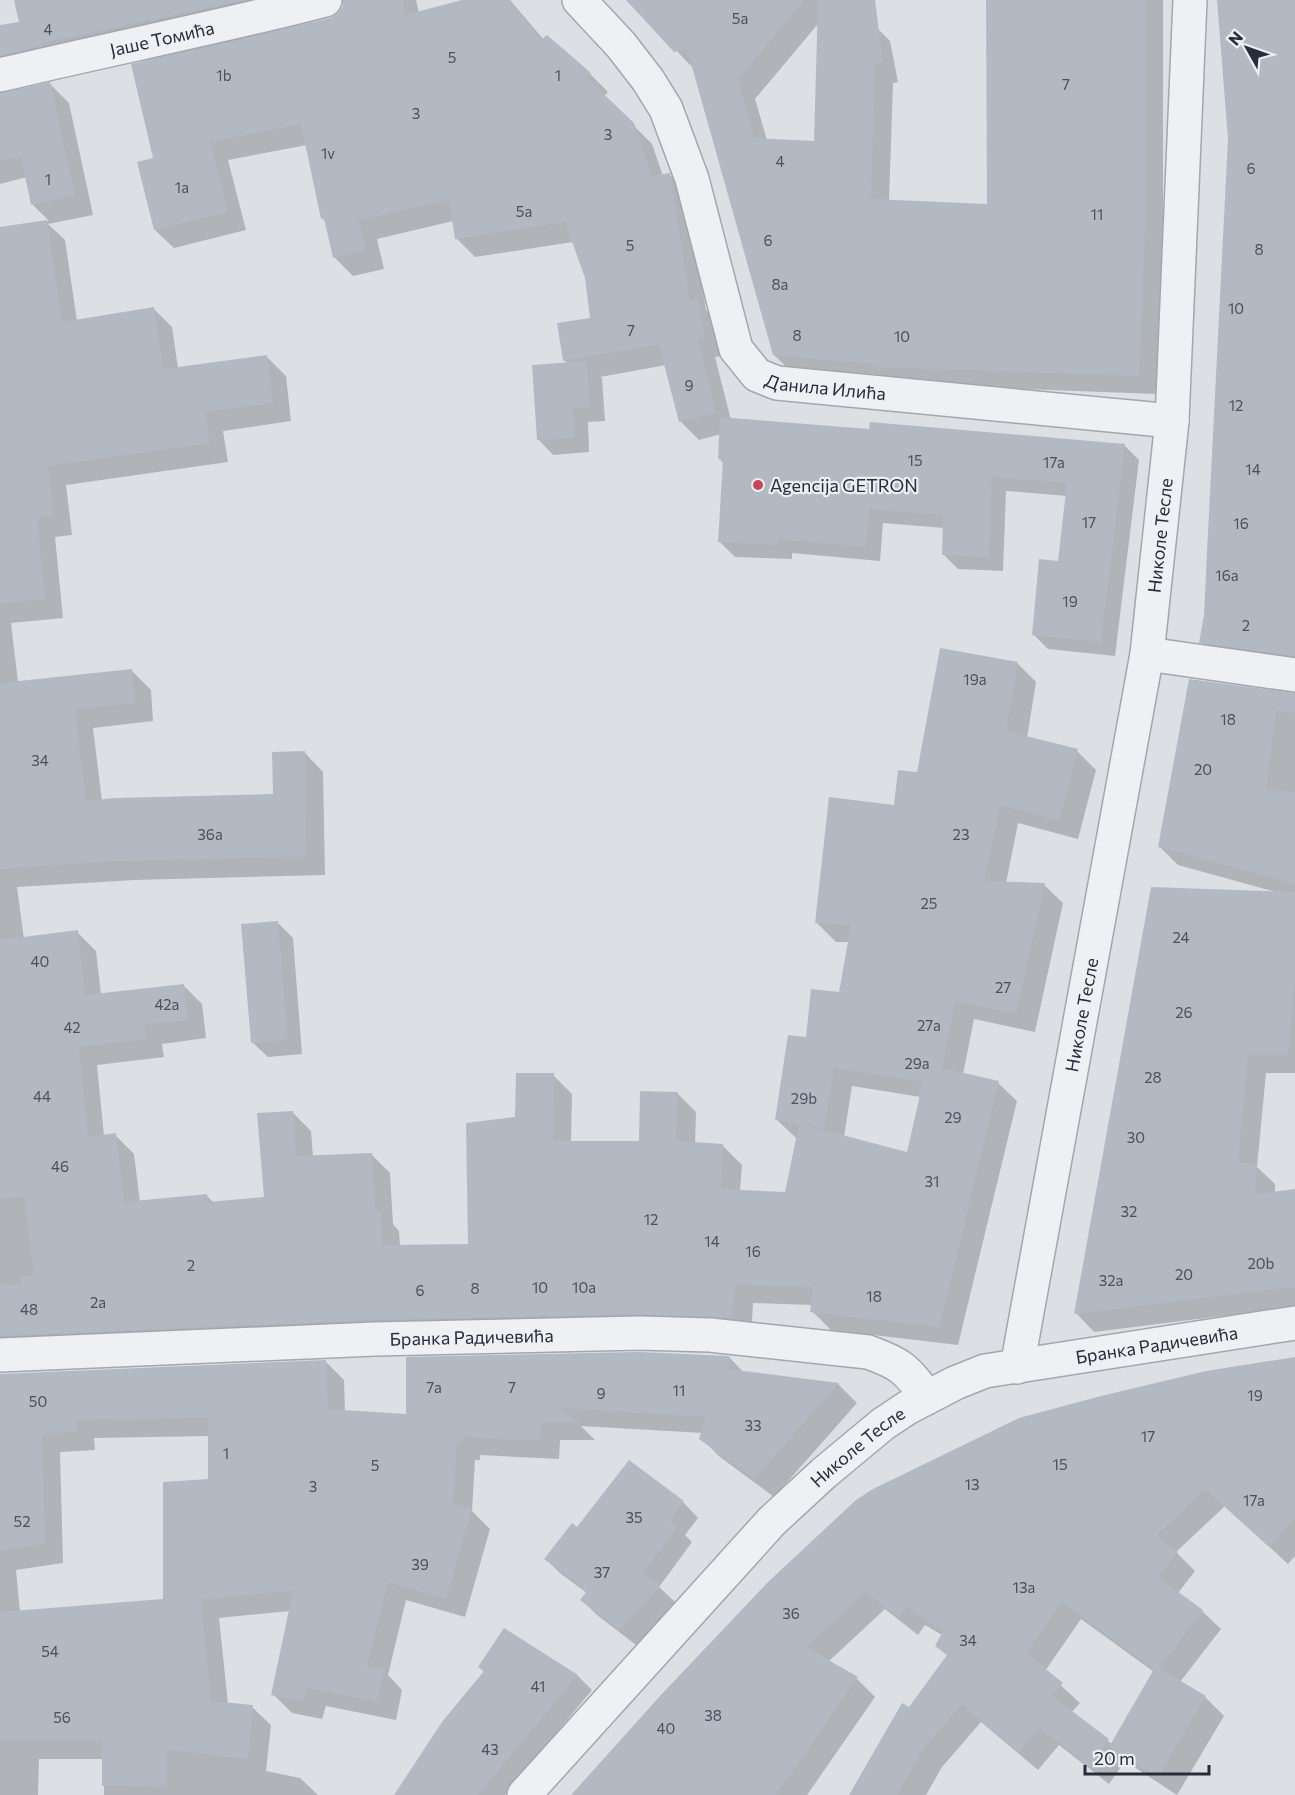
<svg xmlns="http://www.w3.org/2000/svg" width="1295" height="1795" viewBox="0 0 1295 1795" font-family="Commissioner,sans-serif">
<rect width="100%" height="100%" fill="#dce0e5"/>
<g fill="#0003" fill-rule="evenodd">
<path d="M 16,0 L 416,0 L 419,13 L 467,0 L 510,0 L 544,40 L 590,74 L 608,92 L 604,96 L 652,144 L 663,176 L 669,174 L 688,193 L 706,310 L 717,320 L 722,356 L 715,357 L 731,420 L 871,430 L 1124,445 L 1139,460 L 1115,656 L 1048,649 L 1033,634 L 1060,563 L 1067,496 L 1006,491 L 1003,571 L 958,569 L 944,555 L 944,528 L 883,523 L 880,561 L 792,553 L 792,559 L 735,557 L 720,542 L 724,464 L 720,459 L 721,434 L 699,440 L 680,421 L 666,365 L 600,377 L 602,378 L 605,421 L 588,422 L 589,452 L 553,455 L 538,439 L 568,364 L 565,361 L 592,319 L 586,278 L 573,242 L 475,257 L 456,238 L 453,221 L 377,239 L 384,269 L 353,276 L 334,257 L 326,222 L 322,218 L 307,145 L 228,160 L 246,230 L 174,248 L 155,230 L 155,159 L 340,14 L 345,5 L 345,0 L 1,88 L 0,95 L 50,84 L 69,103 L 93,215 L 48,224 L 65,240 L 77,321 L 153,308 L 172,327 L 178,368 L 267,357 L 286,376 L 291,421 L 223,431 L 228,462 L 66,485 L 72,535 L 55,537 L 63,618 L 11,623 L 18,682 L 132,671 L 151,690 L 153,721 L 93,728 L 102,801 L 275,796 L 305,753 L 323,772 L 325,875 L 135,880 L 17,887 L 24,939 L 77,932 L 96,951 L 101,994 L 183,985 L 202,1004 L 206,1038 L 162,1044 L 164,1057 L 97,1065 L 104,1136 L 115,1135 L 134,1154 L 140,1202 L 207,1196 L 214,1203 L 266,1198 L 292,1112 L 311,1131 L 313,1157 L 372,1155 L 390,1173 L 393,1224 L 399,1231 L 400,1246 L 470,1245 L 516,1118 L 553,1075 L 572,1094 L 571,1142 L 640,1143 L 677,1093 L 696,1112 L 695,1144 L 723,1146 L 742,1165 L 740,1191 L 786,1194 L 797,1139 L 777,1120 L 807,1039 L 840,993 L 849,942 L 836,942 L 817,923 L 919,774 L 1017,663 L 1036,682 L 1027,738 L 1077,751 L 1096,770 L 1078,839 L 1018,823 L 1006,883 L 1044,885 L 1063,903 L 1035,1032 L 974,1019 L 963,1074 L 998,1083 L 1017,1101 L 958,1345 L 831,1330 L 812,1311 L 812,1305 L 753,1303 L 751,1337 L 2,1365 L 0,1373 L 0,228 L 49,221 L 33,205 L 27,177 L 0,184 L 0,27 L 20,23 ZM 852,1086 L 921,1097 L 908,1154 L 844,1137 Z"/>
<polygon points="628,0 838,0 755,99 767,140 815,143 871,22 890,41 898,82 893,83 889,202 988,206 988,0 1163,0 1163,252 1157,394 892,384 793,373 774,355 694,69"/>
<polygon points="1219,0 1295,0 1295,671 1219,660 1201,642 1205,615 1229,139"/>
<polygon points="1190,681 1295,695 1295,1073 1266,1073 1257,1167 1275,1184 1275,1193 1295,1191 1295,1307 1094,1332 1076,1313 1276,892 1178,865 1160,847"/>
<polygon points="278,923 293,938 302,1054 268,1057 252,1042"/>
<path d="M 729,1357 L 744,1373 L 838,1384 L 857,1403 L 774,1497 L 720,1457 L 701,1438 L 703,1433 L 581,1426 L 595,1440 L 560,1440 L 559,1459 L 480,1455 L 480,1460 L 475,1460 L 472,1511 L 490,1529 L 465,1617 L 406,1600 L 388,1675 L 402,1690 L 396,1720 L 326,1706 L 322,1719 L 292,1713 L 273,1694 L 290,1611 L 219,1618 L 228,1704 L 252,1707 L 271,1725 L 266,1771 L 300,1778 L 318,1795 L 104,1795 L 104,1759 L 39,1759 L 38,1795 L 0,1795 L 0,1375 L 325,1361 L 344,1380 L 345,1412 L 407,1416 ZM 210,1436 L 209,1480 L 164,1600 L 20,1612 L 16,1570 L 63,1563 L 60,1452 L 95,1450 L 94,1438 Z"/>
<path d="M 1295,1359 L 1295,1556 L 1288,1564 L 1225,1506 L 1176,1552 L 1195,1571 L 1178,1593 L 1202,1611 L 1221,1629 L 1180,1682 L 1205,1697 L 1224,1716 L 1177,1795 L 1125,1761 L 1109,1784 L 1059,1745 L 1038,1770 L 981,1722 L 942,1767 L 926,1795 L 850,1795 L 948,1656 L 937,1645 L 942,1635 L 925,1625 L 918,1635 L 885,1609 L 828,1662 L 857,1679 L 875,1697 L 807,1795 L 574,1795 L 718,1636 ZM 1081,1619 L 1154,1672 L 1112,1744 L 1071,1713 L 1080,1703 L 1045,1671 Z"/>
<polygon points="683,1502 698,1518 685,1535 692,1542 659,1587 675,1602 636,1645 597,1615 582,1600 587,1593 561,1574 546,1559 577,1529"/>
<polygon points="504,1630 578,1676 592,1690 505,1795 409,1795 485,1673 480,1667"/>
</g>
<g fill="#b3b9c2" fill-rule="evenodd">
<polygon points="14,0 246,0 42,43 42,46 0,56 0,25 19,22"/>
<polygon points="343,0 403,0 405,15 462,0 510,0 541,40 547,35 591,73 586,77 634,123 652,176 670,173 690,301 698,300 705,337 698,339 716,413 679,422 659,345 563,361 557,323 590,318 585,278 565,222 455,239 449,200 359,220 366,251 333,258 324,218 321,219 301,124 210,142 228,212 154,230 137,162 153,158 131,64 330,18 338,13 343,6"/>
<polygon points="626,0 804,0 738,80 754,138 814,141 818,0 875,0 883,63 875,64 871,199 987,204 986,0 1145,0 1145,233 1139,376 872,367 872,364 773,355 687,49 674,52"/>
<polygon points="1217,0 1295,0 1295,656 1199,643 1204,615 1207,552 1228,139"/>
<polygon points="50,82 75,196 31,205 21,156 0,161 0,93"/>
<polygon points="47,220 62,322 154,307 163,369 267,355 273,403 205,412 210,443 48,466 54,516 37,518 45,599 0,604 0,227"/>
<polygon points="587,361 590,407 573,408 575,438 537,440 532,365"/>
<polygon points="720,417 869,429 870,422 1125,444 1101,642 1032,635 1039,559 1058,561 1067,483 992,477 989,557 942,555 943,515 869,509 866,547 778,539 778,545 718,542 723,460 718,459"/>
<path d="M 940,648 L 1018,662 L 1006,731 L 1078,749 L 1059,821 L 1000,805 L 984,881 L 1045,883 L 1016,1014 L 955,1001 L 942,1068 L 999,1081 L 939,1327 L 810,1312 L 813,1287 L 735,1285 L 732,1319 L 639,1314 L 375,1320 L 0,1336 L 0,1285 L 21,1284 L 21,1276 L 34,1276 L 24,1196 L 0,1199 L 0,940 L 78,930 L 85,995 L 184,984 L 188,1020 L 144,1025 L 146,1039 L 79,1047 L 88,1137 L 116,1133 L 124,1202 L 207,1194 L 208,1202 L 264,1197 L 257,1113 L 293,1111 L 296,1156 L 372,1153 L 375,1211 L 381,1211 L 382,1245 L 468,1244 L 466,1123 L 515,1117 L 516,1073 L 554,1073 L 553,1141 L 639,1141 L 640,1091 L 678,1092 L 676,1141 L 723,1144 L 721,1189 L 785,1192 L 799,1124 L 775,1120 L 788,1035 L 806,1037 L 811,989 L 839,992 L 851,925 L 815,923 L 829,797 L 894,805 L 898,770 L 917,772 ZM 834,1068 L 923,1082 L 907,1152 L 800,1124 L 824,1128 Z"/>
<polygon points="132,669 135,703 75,709 86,801 114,798 273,794 272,752 305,751 306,857 115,861 0,869 0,683"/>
<polygon points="1189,679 1295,693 1295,713 1276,711 1266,790 1295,792 1295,884 1158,847"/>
<polygon points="1151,887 1295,892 1295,979 1288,1055 1248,1055 1238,1163 1257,1164 1255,1194 1295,1189 1295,1287 1074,1314"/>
<polygon points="278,921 288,1040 251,1043 241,924"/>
<polygon points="639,1352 729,1356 728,1369 839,1383 754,1479 699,1439 706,1417 560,1408 579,1422 541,1422 540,1441 462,1437 462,1442 457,1442 453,1503 472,1508 446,1599 388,1582 367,1666 384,1669 377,1702 307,1688 304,1701 271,1695 293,1591 201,1600 211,1701 253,1705 248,1759 166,1750 166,1787 102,1786 102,1741 0,1741 0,1612 163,1599 163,1482 208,1479 208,1418 76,1420 77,1432 42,1434 45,1544 0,1551 0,1374 326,1360 328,1409 406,1414 406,1357"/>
<polygon points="1295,1357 1295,1518 1269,1547 1205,1489 1156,1536 1178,1552 1158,1577 1203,1610 1159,1668 1206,1696 1158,1777 1109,1747 1154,1669 1062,1602 1026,1653 1063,1683 1052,1696 1109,1739 1090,1767 1040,1728 1018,1753 962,1704 924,1748 897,1795 849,1795 902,1703 909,1707 947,1655 935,1646 943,1631 906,1607 899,1618 866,1592 806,1647 858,1677 776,1795 571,1795 660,1696 768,1582 856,1500 873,1489 1019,1418 1101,1396 1206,1371"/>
<polygon points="629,1460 684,1501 670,1520 678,1526 643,1573 660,1586 620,1630 580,1600 587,1591 544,1559 572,1523 577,1527"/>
<polygon points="504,1628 578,1675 478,1795 394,1795 442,1722 484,1671 478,1667"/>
</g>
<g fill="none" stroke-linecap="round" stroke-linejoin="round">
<defs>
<g id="minor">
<path id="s1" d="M 579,0 L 621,45 L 648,80 L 666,109 L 692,179 L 736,349 L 757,375 L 777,383 L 1172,421"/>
<path id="s2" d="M 0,75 C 108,49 217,28 325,0"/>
<polyline points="1147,654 1295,675"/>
<path id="s3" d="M 0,1355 L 375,1339 L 639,1333 L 710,1335 L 868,1352 C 902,1364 906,1369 927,1397"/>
<path id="s4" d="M 1017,1367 L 1147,654 L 1172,421 L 1190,0"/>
<path id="s5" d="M 524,1795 L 772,1521 L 824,1473 L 883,1424 L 907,1408 L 955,1383 L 985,1371 L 1295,1323"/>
</g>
</defs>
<use href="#minor" stroke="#a2a7af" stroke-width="36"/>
<use href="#minor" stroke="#eef0f4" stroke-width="33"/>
</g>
<circle fill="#c8435c" stroke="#ebeff3" stroke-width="2" cx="758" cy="485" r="6"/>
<g text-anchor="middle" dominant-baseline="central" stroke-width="4.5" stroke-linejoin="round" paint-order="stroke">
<g font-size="15" fill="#49515d">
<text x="740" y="18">5a</text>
<text x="48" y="29">4</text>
<text x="452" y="57">5</text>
<text x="224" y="75">1b</text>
<text x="558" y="75">1</text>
<text x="1066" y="84">7</text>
<text x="416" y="113">3</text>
<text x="608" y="134">3</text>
<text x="328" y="153">1v</text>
<text x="780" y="161">4</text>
<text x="1251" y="168">6</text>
<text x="48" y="179">1</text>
<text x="182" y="187">1a</text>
<text x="524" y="211">5a</text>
<text x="1097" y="214">11</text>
<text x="768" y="240">6</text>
<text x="630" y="245">5</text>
<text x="1259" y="249">8</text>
<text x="780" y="284">8a</text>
<text x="1236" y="308">10</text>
<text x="631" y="330">7</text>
<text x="797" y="335">8</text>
<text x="902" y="336">10</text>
<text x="689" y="385">9</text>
<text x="1236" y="405">12</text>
<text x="915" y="460">15</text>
<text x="1054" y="462">17a</text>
<text x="1253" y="469">14</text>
<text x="1089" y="522">17</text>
<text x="1241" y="523">16</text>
<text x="1227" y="575">16a</text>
<text x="1070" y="601">19</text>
<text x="1246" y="625">2</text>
<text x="975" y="679">19a</text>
<text x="1228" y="719">18</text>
<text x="40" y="760">34</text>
<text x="1203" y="769">20</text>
<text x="210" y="834">36a</text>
<text x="961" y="834">23</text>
<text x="929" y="903">25</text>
<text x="1181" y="937">24</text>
<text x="40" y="961">40</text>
<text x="1003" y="987">27</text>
<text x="167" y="1004">42a</text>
<text x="1184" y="1012">26</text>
<text x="929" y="1025">27a</text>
<text x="72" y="1027">42</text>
<text x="917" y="1063">29a</text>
<text x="1153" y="1077">28</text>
<text x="42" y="1096">44</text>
<text x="804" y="1098">29b</text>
<text x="953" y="1117">29</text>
<text x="1136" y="1137">30</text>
<text x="60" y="1166">46</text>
<text x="932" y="1181">31</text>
<text x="1129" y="1211">32</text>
<text x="651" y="1219">12</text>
<text x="712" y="1241">14</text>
<text x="753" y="1251">16</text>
<text x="1261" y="1263">20b</text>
<text x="191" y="1265">2</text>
<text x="1184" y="1274">20</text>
<text x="1111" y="1280">32a</text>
<text x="540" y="1287">10</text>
<text x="584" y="1287">10a</text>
<text x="475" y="1288">8</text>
<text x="420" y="1290">6</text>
<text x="874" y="1296">18</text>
<text x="98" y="1302">2a</text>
<text x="29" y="1309">48</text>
<text x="434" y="1387">7a</text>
<text x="512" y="1387">7</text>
<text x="679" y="1390">11</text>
<text x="601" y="1393">9</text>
<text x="1255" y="1395">19</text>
<text x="38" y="1401">50</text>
<text x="753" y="1425">33</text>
<text x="1148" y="1436">17</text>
<text x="226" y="1453">1</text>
<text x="1060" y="1464">15</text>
<text x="375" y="1465">5</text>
<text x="972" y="1484">13</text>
<text x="313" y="1486">3</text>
<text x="1254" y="1500">17a</text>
<text x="634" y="1517">35</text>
<text x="22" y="1521">52</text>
<text x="420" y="1564">39</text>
<text x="602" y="1572">37</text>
<text x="1024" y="1587">13a</text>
<text x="791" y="1613">36</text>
<text x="968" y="1640">34</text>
<text x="50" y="1651">54</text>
<text x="538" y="1686">41</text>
<text x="713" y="1715">38</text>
<text x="62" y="1717">56</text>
<text x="666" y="1728">40</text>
<text x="490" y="1749">43</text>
</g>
<g font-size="18" fill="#262e3b" stroke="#ebeff3">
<text stroke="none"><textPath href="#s2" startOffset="166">Јаше Томића</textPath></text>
<text stroke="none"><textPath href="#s1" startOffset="494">Данила Илића</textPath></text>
<text stroke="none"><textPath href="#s4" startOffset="844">Николе Тесле</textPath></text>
<text stroke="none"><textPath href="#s4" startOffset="358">Николе Тесле</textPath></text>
<text stroke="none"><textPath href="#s3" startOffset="472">Бранка Радичевића</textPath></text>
<text stroke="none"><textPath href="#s5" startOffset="806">Бранка Радичевића</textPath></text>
<text stroke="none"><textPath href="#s5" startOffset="483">Николе Тесле</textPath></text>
</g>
<g font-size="18" fill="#262e3b" stroke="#ebeff3" text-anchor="start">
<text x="770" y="485">Agencija GETRON</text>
</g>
</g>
<g transform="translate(1247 48) rotate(310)" stroke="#ebeff3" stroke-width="4.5" paint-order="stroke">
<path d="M0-4.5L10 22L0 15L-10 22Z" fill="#262e3b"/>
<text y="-9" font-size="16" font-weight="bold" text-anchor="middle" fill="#262e3b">N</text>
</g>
<path d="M1085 1765v9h124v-9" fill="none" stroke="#262e3b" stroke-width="3"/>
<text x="1094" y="1765" font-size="18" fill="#262e3b" stroke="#ebeff3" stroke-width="4.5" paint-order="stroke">20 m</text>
</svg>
